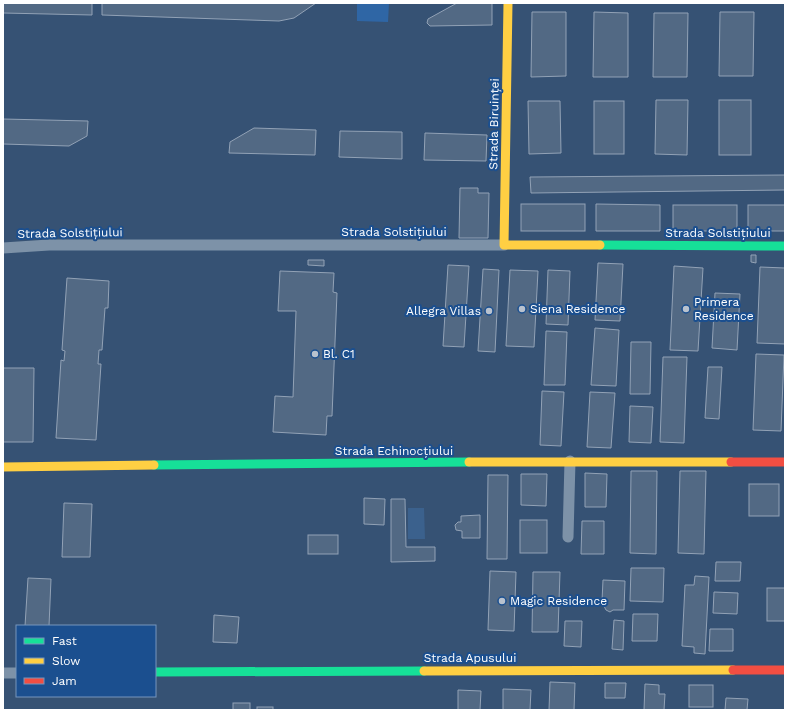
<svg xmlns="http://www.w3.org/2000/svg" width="788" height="713" viewBox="0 0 788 713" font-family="'Work Sans',sans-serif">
<rect width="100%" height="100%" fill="#365274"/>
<polygon fill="#2f66a5" points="357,3 389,3 388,22 357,21"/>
<polygon fill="#3b618d" points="408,508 424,508 425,539 408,539"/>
<g fill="#526984" stroke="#92a2b6">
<polygon points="3,3 92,3 92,15 3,13"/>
<polygon points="102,3 316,3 294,18 279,21 102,15"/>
<polygon points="457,3 492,3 492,25 430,26 427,23 428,19"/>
<polygon points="532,12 566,12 566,76 531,77"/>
<polygon points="594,12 628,13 628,77 593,77"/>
<polygon points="720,12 754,12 753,76 719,76"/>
<polygon points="654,13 688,13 687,77 653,77"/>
<polygon points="656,100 688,100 687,155 655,154"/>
<rect x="719" y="100" width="32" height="55"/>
<polygon points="528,101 560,101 561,153 529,154"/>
<rect x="594" y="101" width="30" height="53"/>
<polygon points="3,119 88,121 87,136 69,146 3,144"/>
<polygon points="254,128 316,130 315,155 229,153 230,142"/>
<polygon points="340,131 402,132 402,159 339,157"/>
<polygon points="425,133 487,135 486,161 424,160"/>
<polygon points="785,175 785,190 531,193 530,177"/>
<polygon points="460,188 478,188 478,193 489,193 488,238 459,238"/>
<rect x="521" y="204" width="64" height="27"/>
<polygon points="596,204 660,205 660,231 596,231"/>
<rect x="673" y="205" width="64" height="26"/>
<rect x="748" y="205" width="37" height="26"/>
<polygon points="751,255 756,255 756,263 751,262"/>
<polygon points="308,260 324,260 324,266 308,265"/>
<polygon points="598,263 623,264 620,321 595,320"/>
<polygon points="448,265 469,266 464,347 443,346"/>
<polygon points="674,266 703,268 698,351 670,350"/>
<polygon points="760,267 785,268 785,344 757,343"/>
<polygon points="483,269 499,270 495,352 478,351"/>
<polygon points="510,270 538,271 534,347 506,346"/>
<polygon points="548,270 570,271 568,325 546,324"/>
<polygon points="280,271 334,273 333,292 337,293 332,416 327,416 326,435 273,432 275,396 293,397 296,311 278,311"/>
<polygon points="67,278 109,281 108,308 105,308 102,350 99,350 98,364 101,364 96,440 56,438 61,360 64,361 65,351 62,350"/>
<polygon points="715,293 740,294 737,350 712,348"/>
<polygon points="595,328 619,330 616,386 591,385"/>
<polygon points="546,331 567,332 565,385 544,385"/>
<polygon points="631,342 651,342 650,394 630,394"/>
<polygon points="756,354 784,355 781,431 753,430"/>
<polygon points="663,357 687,357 684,443 660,442"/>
<polygon points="708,367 722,367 719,419 705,418"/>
<polygon points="3,368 34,368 33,442 3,442"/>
<polygon points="542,391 564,392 561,446 540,445"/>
<polygon points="590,392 615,393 611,448 587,447"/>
<polygon points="630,406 653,407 651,443 629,442"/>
<polygon points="631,471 657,471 656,554 630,553"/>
<polygon points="680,471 706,471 704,554 678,553"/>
<polygon points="585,473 607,474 606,507 585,507"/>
<polygon points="521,474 547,474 546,506 521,505"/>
<polygon points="488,475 508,475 507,559 487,559"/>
<rect x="749" y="484" width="30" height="32"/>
<polygon points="364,498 385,499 384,525 364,524"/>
<polygon points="391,499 405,499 406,547 435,547 435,561 391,562"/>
<polygon points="64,503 92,504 90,557 62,557"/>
<polygon points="480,515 480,538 462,538 462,531 456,530 455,525 458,522 461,522 461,516"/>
<rect x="520" y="520" width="27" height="33"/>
<polygon points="582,521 604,521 604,554 581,554"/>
<rect x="308" y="535" width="30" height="19"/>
<polygon points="716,562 741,562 740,581 715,581"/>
<polygon points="631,568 664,568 663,602 630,601"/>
<polygon points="490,571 516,572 514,631 488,630"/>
<polygon points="533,572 560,572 558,632 532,632"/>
<polygon points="695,576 709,577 705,654 694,653 694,647 682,646 685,585 694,585"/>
<polygon points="28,578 51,579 49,626 25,626"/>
<polygon points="603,580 625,581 624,610 613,610 610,612 606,610 604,606 606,602 602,601"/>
<rect x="767" y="588" width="18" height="33"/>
<polygon points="714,592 738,593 737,614 713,613"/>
<polygon points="633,614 658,614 657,641 632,641"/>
<polygon points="214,615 239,617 237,643 213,642"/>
<polygon points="614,620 624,621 623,650 612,649"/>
<polygon points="565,621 582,621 581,647 564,646"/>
<polygon points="710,629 733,629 733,651 709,651"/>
<polygon points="550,682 575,683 574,710 549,710"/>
<polygon points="605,683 626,683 625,698 605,698"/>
<polygon points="645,684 659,685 659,694 665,694 664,710 644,710"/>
<rect x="689" y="685" width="24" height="22"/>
<polygon points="503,689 531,690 530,710 503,710"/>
<polygon points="458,690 481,691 480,710 458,710"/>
<polygon points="726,698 748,699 747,710 725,710"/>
<rect x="233" y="703" width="17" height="7"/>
<rect x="257" y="707" width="16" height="3"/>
</g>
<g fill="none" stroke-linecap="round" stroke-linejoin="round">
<g stroke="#7d92a8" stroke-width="11">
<polyline points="3,248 49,245 504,245"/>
<polyline points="568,537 570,461"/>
<polyline points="3,673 17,673"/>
</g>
<g stroke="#16e098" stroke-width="9">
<polyline points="600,245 785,246"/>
<polyline points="154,465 469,462"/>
<polyline points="155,672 424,671"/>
</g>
<g stroke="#ffcf43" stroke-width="9">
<polyline points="508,3 504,245 600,245"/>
<polyline points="469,462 731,462"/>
<polyline points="3,467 154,465"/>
<polyline points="424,671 733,670"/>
</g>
<g stroke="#f24e42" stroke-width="9">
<polyline points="731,462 785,462"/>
<polyline points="733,670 785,670"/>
</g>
</g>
<g fill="#b9c2ce" stroke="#1b4f8f" stroke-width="1.5">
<circle cx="522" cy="309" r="4"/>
<circle cx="686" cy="309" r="4"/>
<circle cx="489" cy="311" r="4"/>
<circle cx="315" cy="354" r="4"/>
<circle cx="502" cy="601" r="4"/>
</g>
<g text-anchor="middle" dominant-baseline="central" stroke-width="4" stroke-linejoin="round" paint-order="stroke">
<g font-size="12" fill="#fff" stroke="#1b4f8f">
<text transform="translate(494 124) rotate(-89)">Strada Biruinței</text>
<text x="394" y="232">Strada Solstițiului</text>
<text transform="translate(70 233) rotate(-1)">Strada Solstițiului</text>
<text x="718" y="233">Strada Solstițiului</text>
<text x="394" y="451">Strada Echinocțiului</text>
<text x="470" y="658">Strada Apusului</text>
</g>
<g font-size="12" fill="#fff" stroke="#1b4f8f" text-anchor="start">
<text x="694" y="302">Primera<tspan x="694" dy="14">Residence</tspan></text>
<text x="530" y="309">Siena Residence</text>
<text x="481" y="311" text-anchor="end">Allegra Villas</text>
<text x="323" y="354">Bl. C1</text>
<text x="510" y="601">Magic Residence</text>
</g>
</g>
<rect width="788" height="713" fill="none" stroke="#ffffff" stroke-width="8"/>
<rect x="16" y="625" width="140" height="72" fill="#1b4f8f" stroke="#7695bc"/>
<rect x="24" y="638" width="20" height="6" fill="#16e098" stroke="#7695bc"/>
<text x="52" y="645" font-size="12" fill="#ffffff">Fast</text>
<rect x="24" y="658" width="20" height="6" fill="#ffcf43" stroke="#7695bc"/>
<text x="52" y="665" font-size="12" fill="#ffffff">Slow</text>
<rect x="24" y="678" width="20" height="6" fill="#f24e42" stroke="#7695bc"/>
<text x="52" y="685" font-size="12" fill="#ffffff">Jam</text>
</svg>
